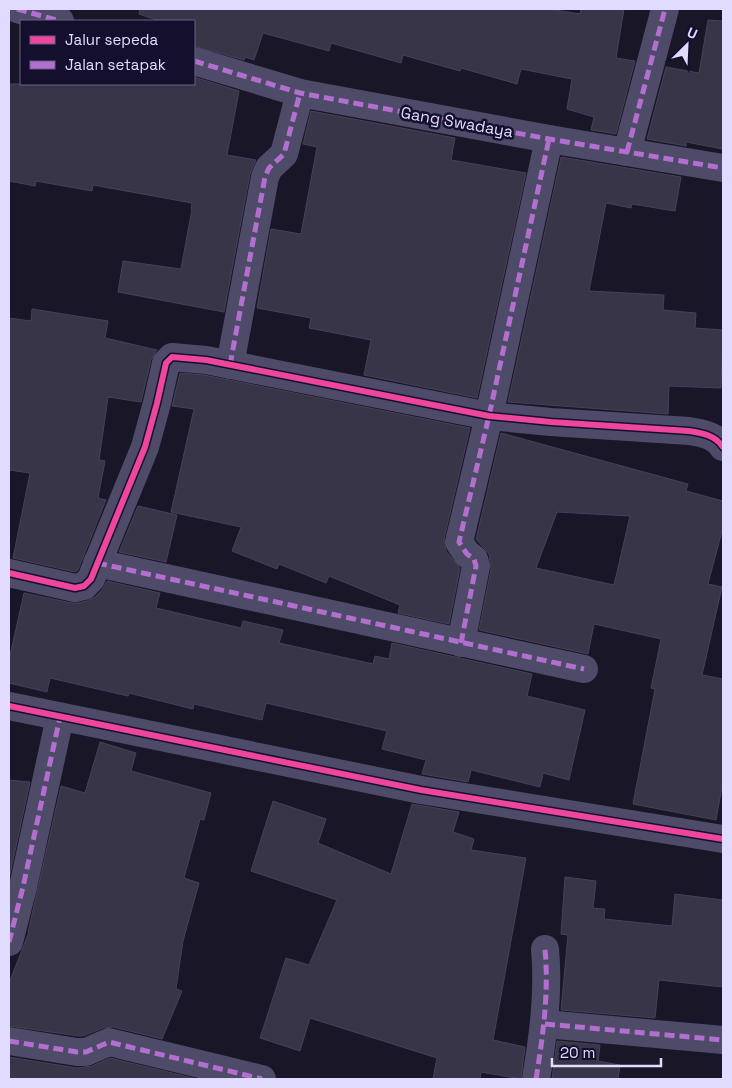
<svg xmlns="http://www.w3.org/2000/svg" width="732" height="1088" viewBox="0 0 732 1088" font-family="'Space Grotesk',sans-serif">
<rect width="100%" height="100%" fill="#191627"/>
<g fill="#393548" stroke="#46415a" fill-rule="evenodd">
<polygon points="140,9 549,9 580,14 581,9 624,9 616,58 635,61 616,134 591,130 594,117 567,109 572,79 521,69 517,84 461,68 460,71 403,55 401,63 331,43 329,51 263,33 254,60 245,57 244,60 194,46 196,33 194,32 194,21 160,21 139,14"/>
<polygon points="708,20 723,21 723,149 686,142 686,146 647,139 666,67 699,73"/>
<polygon points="194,77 239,91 227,155 256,160 250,174 224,312 118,292 123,261 181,269 192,209 191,209 192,203 93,185 92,191 36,181 35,186 9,181 9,84 194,84"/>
<polygon points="311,111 455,138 451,160 526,173 477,398 364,375 371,340 309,328 311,318 257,308 271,229 301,234 317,147 303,144"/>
<polygon points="561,157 681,177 675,211 632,204 631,208 606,203 589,291 664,295 663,310 696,313 695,328 723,330 721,388 669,386 668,414 508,402"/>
<polygon points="32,309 108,321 105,338 157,350 151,360 141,402 108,397 99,460 105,461 98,498 106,500 78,570 75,572 13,558 30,473 9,470 9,318 31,321"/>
<polygon points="180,373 204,375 470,428 444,539 446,551 460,568 449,624 398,613 400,605 329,576 326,583 279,564 277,569 232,551 241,527 171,512 194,409 172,406"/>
<path d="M 501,433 L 688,484 L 686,491 L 723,501 L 723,527 L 708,584 L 722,587 L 702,675 L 723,679 L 723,781 L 716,820 L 633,804 L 655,689 L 651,688 L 661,639 L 594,624 L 588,654 L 479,630 L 491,569 L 489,554 L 476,539 ZM 557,512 L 630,516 L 614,585 L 536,568 Z"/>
<polygon points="138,506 177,515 166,562 119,552"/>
<polygon points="107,581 160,593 156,608 241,628 243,621 283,630 279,643 373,664 375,656 389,659 392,643 532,674 527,696 585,710 569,780 543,773 540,787 471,770 468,782 422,774 426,760 382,749 387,731 266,703 262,720 194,704 193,709 129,693 128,696 50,678 47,692 9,683 9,660 24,593 72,603 78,603 87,601 95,597 102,590"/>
<polygon points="100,742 136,753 131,771 211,793 204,820 200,819 184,878 199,883 183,941 176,989 182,991 162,1039 113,1027 103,1028 83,1036 78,1036 9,1026 9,983 29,932 28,932 61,786 85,793"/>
<polygon points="9,780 30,782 9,879"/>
<polygon points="273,801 326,819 318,843 391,874 412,804 459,812 453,832 474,839 471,850 526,858 493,1040 525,1047 521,1079 481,1072 480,1079 433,1079 437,1058 310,1018 300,1051 260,1038 286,958 309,965 337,900 251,871"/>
<polygon points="565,877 596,881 593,908 605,909 604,919 672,926 675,894 723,900 723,987 659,980 655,1018 561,1010 568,935 561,934"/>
<polygon points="557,1041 600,1045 598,1061 620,1065 618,1079 552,1079"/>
<polygon points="9,1057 77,1068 92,1066 110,1058 197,1079 9,1079"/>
</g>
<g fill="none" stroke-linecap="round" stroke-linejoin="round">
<g stroke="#4d4b68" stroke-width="28">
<polyline points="17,9 60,21"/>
<polyline points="194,61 300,93 549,139 723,168"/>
<polyline points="627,152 665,9"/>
<polyline points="230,365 265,177 269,168 284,154 300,93"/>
<polyline points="97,563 584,669"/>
<path d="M 9,573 L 75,588 L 84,586 L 91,579 L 145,447 L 157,403 L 166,363 L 172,357 L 206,360 L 489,416 L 551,422 L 689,431 C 702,433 715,435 723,447"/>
<polyline points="461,643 476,566 474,559 467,554 459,542 489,416 549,139"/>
<polyline points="9,706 421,790 723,839"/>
<polyline points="9,942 23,887 60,717"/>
<polyline points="545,1024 723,1040"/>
<polyline points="9,1041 77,1052 86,1052 109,1042 262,1079"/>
<path d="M 536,1079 C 543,1036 549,993 545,949"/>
</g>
<g stroke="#b36fd0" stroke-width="5" stroke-dasharray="10 5" stroke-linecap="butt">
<polyline points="17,9 60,21"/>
<polyline points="194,61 300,93 549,139 723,168"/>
<polyline points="627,152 665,9"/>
<polyline points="230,365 265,177 269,168 284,154 300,93"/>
<polyline points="97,563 584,669"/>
<polyline points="461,643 476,566 474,559 467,554 459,542 489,416 549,139"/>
<polyline points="9,942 23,887 60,717"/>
<polyline points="545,1024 723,1040"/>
<polyline points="9,1041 77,1052 86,1052 109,1042 262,1079"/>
<path d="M 536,1079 C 543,1036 549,993 545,949"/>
</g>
<defs>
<g id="cycleway">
<path d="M 9,573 L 75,588 L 84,586 L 91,579 L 145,447 L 157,403 L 166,363 L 172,357 L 206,360 L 489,416 L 551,422 L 689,431 C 702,433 715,435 723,447"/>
<polyline points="9,706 421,790 723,839"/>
</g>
</defs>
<use href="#cycleway" stroke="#150f2e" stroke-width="9"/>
<use href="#cycleway" stroke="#ed469a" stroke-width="6"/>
</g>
<g text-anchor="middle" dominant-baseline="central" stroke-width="5" stroke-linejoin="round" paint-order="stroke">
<g font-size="16" fill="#e1dcff" stroke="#150f2e">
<text transform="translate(457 122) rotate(10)">Gang Swadaya</text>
</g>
</g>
<rect width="732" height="1088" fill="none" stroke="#e1dcff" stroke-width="20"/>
<rect x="20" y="20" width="175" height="65" fill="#150f2e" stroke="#676182"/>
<rect x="30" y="36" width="25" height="8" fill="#ed469a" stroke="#676182"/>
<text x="65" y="45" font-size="15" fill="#e1dcff">Jalur sepeda</text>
<rect x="30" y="61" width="25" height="8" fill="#b36fd0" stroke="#676182"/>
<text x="65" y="70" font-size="15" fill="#e1dcff">Jalan setapak</text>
<g transform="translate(687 45) rotate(24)" stroke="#150f2e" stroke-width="4" paint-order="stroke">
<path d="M0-4L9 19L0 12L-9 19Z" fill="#e1dcff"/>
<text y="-8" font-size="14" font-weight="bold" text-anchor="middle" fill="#e1dcff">U</text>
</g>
<path d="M552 1058v8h109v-8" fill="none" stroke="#e1dcff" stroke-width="2.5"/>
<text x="560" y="1058" font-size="15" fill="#e1dcff" stroke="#150f2e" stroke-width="4" paint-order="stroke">20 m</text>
</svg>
